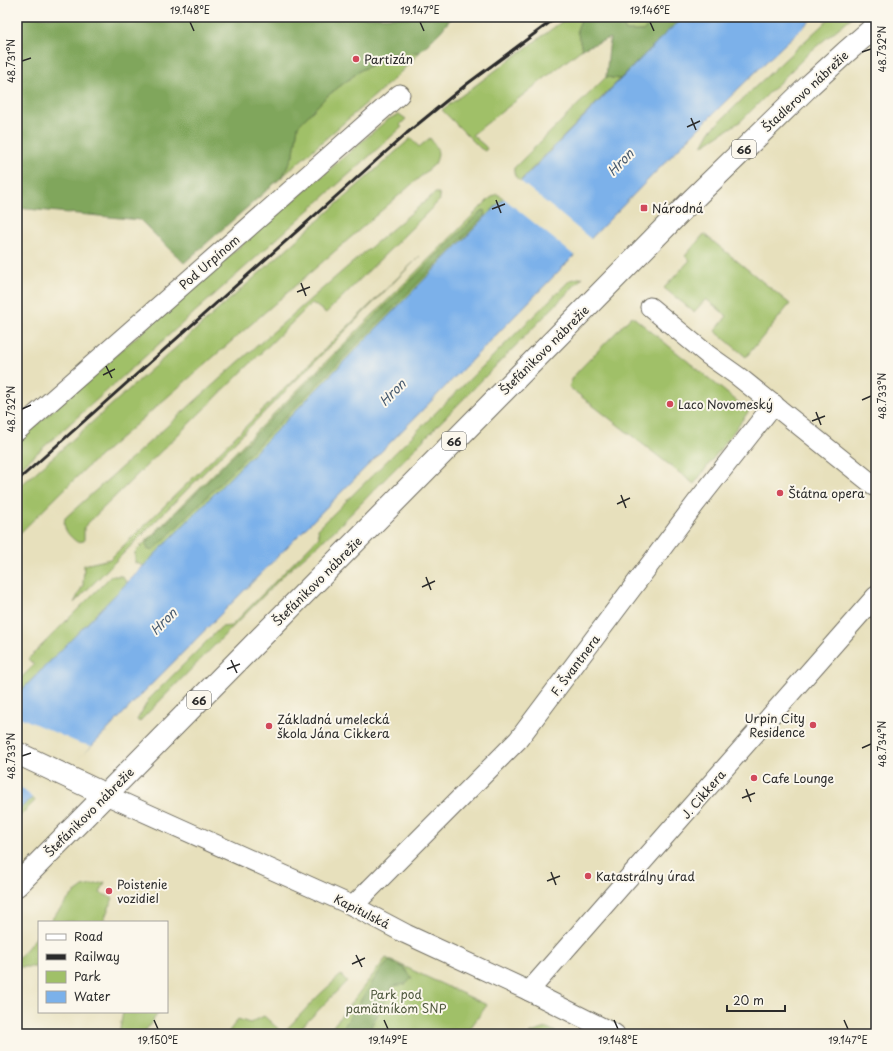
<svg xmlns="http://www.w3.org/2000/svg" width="893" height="1051" viewBox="0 0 893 1051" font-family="'Playpen Sans',sans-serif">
<rect width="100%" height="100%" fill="#fbf7ec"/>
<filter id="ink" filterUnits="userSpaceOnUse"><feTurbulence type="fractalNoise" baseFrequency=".025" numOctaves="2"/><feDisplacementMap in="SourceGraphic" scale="8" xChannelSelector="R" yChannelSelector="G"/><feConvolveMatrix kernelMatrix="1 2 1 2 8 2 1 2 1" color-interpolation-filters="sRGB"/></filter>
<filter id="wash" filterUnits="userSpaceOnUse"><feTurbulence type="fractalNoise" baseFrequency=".012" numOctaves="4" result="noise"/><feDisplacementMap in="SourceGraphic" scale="16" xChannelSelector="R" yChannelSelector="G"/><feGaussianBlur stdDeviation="0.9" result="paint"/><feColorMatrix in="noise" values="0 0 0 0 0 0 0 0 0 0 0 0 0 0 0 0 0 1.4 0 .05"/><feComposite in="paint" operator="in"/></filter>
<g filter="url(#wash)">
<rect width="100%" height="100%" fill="#e7e0bc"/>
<g fill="#a0c068" stroke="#66764a">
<polygon points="568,17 582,17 577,30 582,49 472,135 485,146 487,149 485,151 480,148 442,110"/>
<polygon points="619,17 653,17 653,20 643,31 626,31"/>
<polygon points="831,17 852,17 811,51 741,121 702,146 710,131 754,88"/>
<polygon points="397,52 420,52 395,78 283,176 294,153 298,126 326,97 361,70"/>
<path d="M 606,77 L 620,79 L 520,181 C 516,178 513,174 514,168 Z"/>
<polygon points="399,114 406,119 400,125 402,127 17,471 17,442 201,280 387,120"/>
<path d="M 411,138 L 419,147 L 430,138 C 437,148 441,151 435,164 L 86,468 L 17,536 L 17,489 Z"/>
<path d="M 435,193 L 439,193 L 440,200 L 326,313 L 312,303 L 84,527 L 84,541 L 77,542 C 69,536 62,529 65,518 L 234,366 L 346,268 Z"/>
<polygon points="497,194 504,198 144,566 135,563 135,552 489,199"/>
<polygon points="704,234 790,304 746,357 715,331 727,316 706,299 694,312 664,288 690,260 685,256"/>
<polygon points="420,256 74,603 83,585 84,565 110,559"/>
<polygon points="583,277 335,530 287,572 139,722 137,720 149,699 221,627 231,626 319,537 318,529 570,280"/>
<polygon points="632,316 749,411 694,484 569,387 573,377 581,368"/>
<polygon points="111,576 122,576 127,583 17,695 17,682 34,665 28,659"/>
<polygon points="32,797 35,801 17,819 17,811"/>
<polygon points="105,882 100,893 113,898 103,922 49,922 72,895 83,887"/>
<polygon points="39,934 39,967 17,967 17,960"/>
<polygon points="386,958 487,1005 466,1034 327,1034"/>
<polygon points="341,975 347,981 295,1034 227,1034 238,1019 250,1023 264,1016 283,1033 318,996"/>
<polygon points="123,1012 159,1012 143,1034 119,1034"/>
<polygon points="547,1028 560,1034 529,1034 530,1033"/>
</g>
<g fill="#80a65c" stroke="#566844">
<polygon points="17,17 452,17 441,31 420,52 397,53 361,70 326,97 298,126 294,153 283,176 184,263 140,220 17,208"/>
<polygon points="582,17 619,17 626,31 643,31 653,20 653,17 685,17 667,32 620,79 606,77 610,38 582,49 577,30"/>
<polygon points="484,210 485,215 160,544 154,549 148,550 146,544 150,539 481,211"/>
<polygon points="389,961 404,968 412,978 406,984 393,986 367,1034 339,1034 379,972"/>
</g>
<path fill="#7bb1ea" stroke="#536e8a" d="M 685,17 L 814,17 C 725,98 643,186 559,271 C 420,413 280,554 141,695 L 92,746 L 17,811 L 17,695 L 667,32 Z"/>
<g fill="#e7e0bc">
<polygon points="519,180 592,240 576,257 502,197"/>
<polygon points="17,716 79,743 92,746 66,771 33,799 25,790 17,786"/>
</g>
</g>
<g filter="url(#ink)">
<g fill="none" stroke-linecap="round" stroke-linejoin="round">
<defs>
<g id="minor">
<polyline points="650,307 708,355 739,377 876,487"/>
<polyline points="17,431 400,94"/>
<polyline points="106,795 353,906 406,934 529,991 615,1034"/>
<polyline points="353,906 518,740 696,503 774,404"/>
<polyline points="529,991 876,596"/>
</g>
<polyline id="secondary" points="17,753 106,795"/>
<polyline id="primary" points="17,885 692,200 810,85 846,52 876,26"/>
</defs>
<use href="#minor" stroke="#6d6a5e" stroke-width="21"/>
<use href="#secondary" stroke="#6d6a5e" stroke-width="24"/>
<use href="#primary" stroke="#6d6a5e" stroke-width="24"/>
<use href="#minor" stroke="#fff" stroke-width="19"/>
<use href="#secondary" stroke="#fff" stroke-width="22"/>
<use href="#primary" stroke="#fff" stroke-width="22"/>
<polyline stroke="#2b2b2b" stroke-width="3" points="17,481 407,133 467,84 557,17"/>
</g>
</g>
<path fill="none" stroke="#2b2b2b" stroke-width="1.5" d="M 190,22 L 194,31M 420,22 L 424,31M 650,22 L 654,31M 862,52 L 871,49M 22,61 L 31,58M 691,118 L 696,130M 687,127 L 700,121M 496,200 L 501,213M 492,209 L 505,204M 301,283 L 306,296M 297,292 L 310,287M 106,366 L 112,378M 103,375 L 115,369M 862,400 L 871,396M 22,409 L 31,405M 816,412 L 821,425M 812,421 L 825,416M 621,495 L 626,508M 617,504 L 630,498M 426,577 L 431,590M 422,587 L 435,581M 231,660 L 237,673M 227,669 L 240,664M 862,748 L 871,744M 22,756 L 31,753M 746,789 L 751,802M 742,798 L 755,793M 551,872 L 556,885M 547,881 L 560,876M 356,955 L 362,967M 352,964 L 365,958M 154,1020 L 158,1029M 384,1020 L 388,1029M 614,1020 L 618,1029M 844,1020 L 848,1029"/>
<g fill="#d1495b" stroke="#fbf7ec" stroke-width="1.5">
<circle cx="356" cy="59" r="4"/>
<rect x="640" y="204" width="8" height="8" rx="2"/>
<circle cx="670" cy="404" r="4"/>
<circle cx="780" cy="493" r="4"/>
<circle cx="813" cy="725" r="4"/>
<circle cx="269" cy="726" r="4"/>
<circle cx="754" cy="778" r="4"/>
<circle cx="588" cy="876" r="4"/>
<circle cx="109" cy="891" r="4"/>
</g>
<g text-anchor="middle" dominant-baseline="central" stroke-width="4" stroke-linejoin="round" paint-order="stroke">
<g fill="#fbf7ec" stroke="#696865" stroke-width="1">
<rect x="732" y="140" width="24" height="18" rx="3"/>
<rect x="442" y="432" width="24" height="18" rx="3"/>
<rect x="187" y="691" width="24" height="18" rx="3"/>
</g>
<g font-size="11" font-weight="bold" fill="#2b2b2b">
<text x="744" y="149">66</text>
<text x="454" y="441">66</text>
<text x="199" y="700">66</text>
</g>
<g font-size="12" fill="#2b2b2b" stroke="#fbf7ec" text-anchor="start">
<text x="364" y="59">Partizán</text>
<text x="652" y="208">Národná</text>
<text x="678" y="404">Laco Novomeský</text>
<text x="788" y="493">Štátna opera</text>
<text x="805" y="718" text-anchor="end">Urpin City<tspan x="805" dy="14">Residence</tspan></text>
<text x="277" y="719">Základná umelecká<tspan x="277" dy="14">škola Jána Cikkera</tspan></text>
<text x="762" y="778">Cafe Lounge</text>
<text x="596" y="876">Katastrálny úrad</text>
<text x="117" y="884">Poistenie<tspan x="117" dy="14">vozidiel</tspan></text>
</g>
<g font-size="12" fill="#2b2b2b" stroke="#fbf7ec">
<text transform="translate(805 91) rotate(-43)">Štadlerovo nábrežie</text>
<text transform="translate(209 262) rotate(-41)">Pod Urpínom</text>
<text transform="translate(544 350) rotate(-45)">Štefánikovo nábrežie</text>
<text transform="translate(317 581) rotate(-45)">Štefánikovo nábrežie</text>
<text transform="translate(575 665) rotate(-53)">F. Švantnera</text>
<text transform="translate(703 794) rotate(-49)">J. Cikkera</text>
<text transform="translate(89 812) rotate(-45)">Štefánikovo nábrežie</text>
<text transform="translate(362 911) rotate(27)">Kapitulská</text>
</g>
<g font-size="12" fill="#4e583d" stroke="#fbf7ec">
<text x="396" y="994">Park pod<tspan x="396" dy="14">pamätníkom SNP</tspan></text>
</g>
<g font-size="13" font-style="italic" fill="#475a6e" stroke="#fbf7ec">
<text transform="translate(620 162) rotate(-46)">Hron</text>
<text transform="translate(392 392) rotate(-45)">Hron</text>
<text transform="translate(163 621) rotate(-45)">Hron</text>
</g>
</g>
<rect width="893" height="1051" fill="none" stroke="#fbf7ec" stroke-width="44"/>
<rect x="38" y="921" width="130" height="92" fill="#fbf7ec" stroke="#a8a59f"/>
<rect x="46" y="934" width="20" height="6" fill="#ffffff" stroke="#a8a59f"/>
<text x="74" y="941" font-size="12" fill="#2b2b2b">Road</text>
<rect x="46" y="954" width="20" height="6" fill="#2b2b2b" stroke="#a8a59f"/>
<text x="74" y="961" font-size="12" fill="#2b2b2b">Railway</text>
<rect x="46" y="971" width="20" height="12" fill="#a0c068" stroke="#a8a59f"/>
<text x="74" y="981" font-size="12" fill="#2b2b2b">Park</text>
<rect x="46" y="991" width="20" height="12" fill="#7bb1ea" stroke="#a8a59f"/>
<text x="74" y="1001" font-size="12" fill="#2b2b2b">Water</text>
<path d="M727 1005v6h58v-6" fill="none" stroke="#2b2b2b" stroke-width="2"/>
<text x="733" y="1005" font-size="12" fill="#2b2b2b" stroke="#fbf7ec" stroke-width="3" paint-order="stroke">20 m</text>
<rect x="22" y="22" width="849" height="1007" fill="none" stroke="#2b2b2b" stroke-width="1.5"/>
<g font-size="10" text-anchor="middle" fill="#2b2b2b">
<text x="190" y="14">19.148°E</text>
<text x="420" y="14">19.147°E</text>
<text x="650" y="14">19.146°E</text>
<text transform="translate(882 49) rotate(-90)" y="4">48.732°N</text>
<text transform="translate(11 61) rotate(-90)" y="4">48.731°N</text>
<text transform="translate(882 396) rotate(-90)" y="4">48.733°N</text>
<text transform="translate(11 409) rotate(-90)" y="4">48.732°N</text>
<text transform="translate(882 744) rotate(-90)" y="4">48.734°N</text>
<text transform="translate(11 756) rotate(-90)" y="4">48.733°N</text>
<text x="158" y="1044">19.150°E</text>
<text x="388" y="1044">19.149°E</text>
<text x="618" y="1044">19.148°E</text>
<text x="848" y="1044">19.147°E</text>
</g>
</svg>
